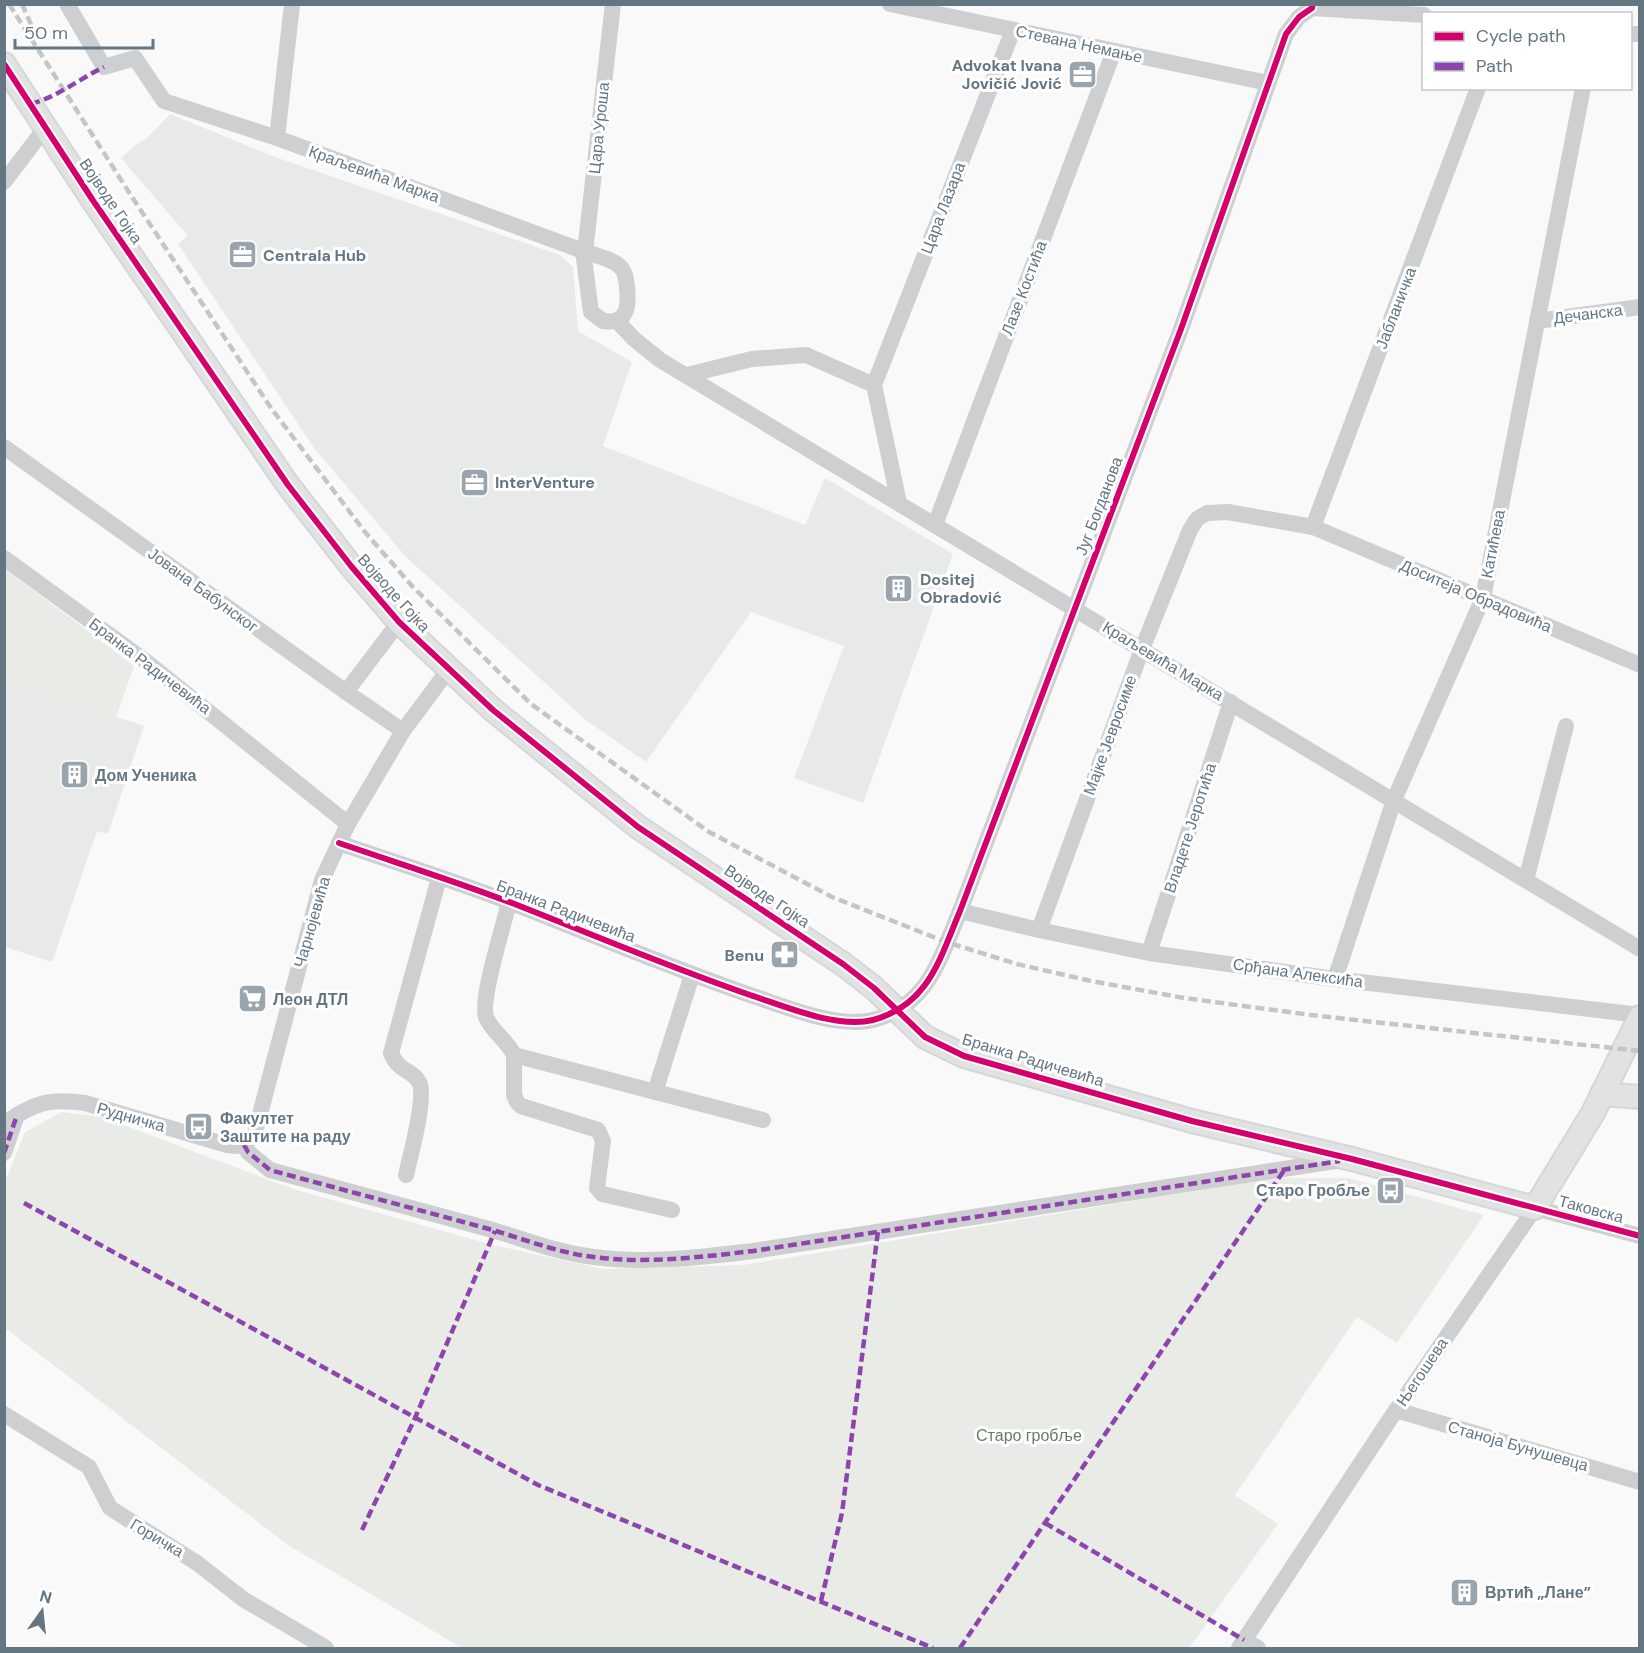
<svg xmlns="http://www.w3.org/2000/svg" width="1644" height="1653" viewBox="0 0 1644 1653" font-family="'DM Sans',sans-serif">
<rect width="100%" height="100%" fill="#f9f9f9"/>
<g fill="#e8e9e9">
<polygon points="170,114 275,157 560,255 573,267 578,331 632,362 603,446 805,525 825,478 953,554 863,803 794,778 844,646 751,612 646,762 587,721 406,557 314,448 178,244 188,236 121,158 137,144 146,139"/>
<polygon points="4,679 144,726 108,834 97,831 52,962 5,947"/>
</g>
<g fill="#e8ebe6">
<polygon points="5,569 134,666 115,720 5,681"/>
<polygon points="62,1112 102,1117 293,1189 493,1245 604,1269 744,1265 1274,1178 1348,1178 1484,1215 1397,1343 1357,1317 1235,1495 1278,1524 1189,1648 462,1648 288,1545 5,1328 4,1184 25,1132"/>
</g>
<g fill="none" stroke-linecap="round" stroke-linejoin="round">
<defs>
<g id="secondary">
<polyline points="4,64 92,199 288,485 351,566 399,622 493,710 638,827 843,964 874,988 925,1037 964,1056 1192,1121 1352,1159 1535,1208 1593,1113 1640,1017"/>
<polyline points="1602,1094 1640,1097"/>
</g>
</defs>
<use href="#secondary" stroke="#d5d6d7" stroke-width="26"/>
<g stroke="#cecfd0" stroke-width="16">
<polyline points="67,4 104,67 135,58 164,101 277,138 583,251"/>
<polyline points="890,4 1268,83"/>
<polyline points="1312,8 1424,15"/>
<polyline points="1630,34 1640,34"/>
<polyline points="277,138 292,4"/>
<polyline points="4,182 46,127"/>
<path d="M 583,251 C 594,255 615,259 622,269 C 626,274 626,280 627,287 C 629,305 628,325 603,321 L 591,312 Z"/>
<polyline points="585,252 613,4"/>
<polyline points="617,321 634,339 660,360 1640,949"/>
<polyline points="1537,321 1640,307"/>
<polyline points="687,375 752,359 806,355 874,385 899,503"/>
<polyline points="874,385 1013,30"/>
<polyline points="4,447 346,692 403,731"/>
<polyline points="935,525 1114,51"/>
<polyline points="1313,527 1478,88"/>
<polyline points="4,558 148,663 348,824"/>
<polyline points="346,692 399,622"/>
<path d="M 339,843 C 397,863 455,881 512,903 C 591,934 669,967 750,995 C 784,1006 837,1029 873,1020 C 929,1005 940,958 960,911 L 1181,329 L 1286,34 L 1299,17 L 1312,8 L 1313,4"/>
<polyline points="1526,880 1566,726"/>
<path d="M 509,902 C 504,925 480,998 486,1017 C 492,1032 507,1040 514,1055 L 514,1095 L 517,1102 L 521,1106 L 598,1130 L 603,1141 L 597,1188 L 602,1194 L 672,1210"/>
<polyline points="960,911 1039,930 1149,953 1335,979 1640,1015"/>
<polyline points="1039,930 1142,649 1190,530 1197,519 1207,513 1228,512 1313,527 1640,665"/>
<polyline points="1149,953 1231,702"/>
<polyline points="1335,979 1394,800 1483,598 1583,88"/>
<polyline points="514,1055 763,1120"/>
<polyline points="655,1092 692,975"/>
<path d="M 4,1124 C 33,1103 49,1098 85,1103 L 227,1145 C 240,1148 248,1144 255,1133 L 322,880 L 348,824 L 403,731 L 449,669"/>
<path d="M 244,1145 L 248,1152 L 270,1170 C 343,1190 416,1209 489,1229 C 524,1239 558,1253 594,1257 C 647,1264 701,1257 753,1251 L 1342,1160"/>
<polyline points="4,1153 17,1115"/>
<path d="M 406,1175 C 410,1157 427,1096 419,1082 C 411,1068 400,1074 391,1053 L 439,878"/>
<polyline points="1396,1410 1640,1482"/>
<polyline points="4,1414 89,1467 110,1508 197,1563 243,1599 326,1648"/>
<polyline points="1244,1640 1258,1648"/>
<polyline points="1239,1648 1390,1419 1535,1208 1640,1236"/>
</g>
<use href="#secondary" stroke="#e1e2e2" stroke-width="22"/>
<g stroke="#c3c5c6" stroke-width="4.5" stroke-dasharray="9 4.5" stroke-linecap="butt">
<polyline points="9,4 132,197 271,408 365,532 412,586 531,704 709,832 832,897 946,942 1017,964 1091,981 1184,998 1319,1016 1640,1051"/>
<polyline points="22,4 33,29"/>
</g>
<g stroke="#8e44ad" stroke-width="4.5" stroke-dasharray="9 4.5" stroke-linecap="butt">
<path d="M 31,104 C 59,96 79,79 104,67"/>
<path d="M 244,1145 L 248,1152 L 270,1170 C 343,1190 416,1209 489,1229 C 524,1239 558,1253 594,1257 C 647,1264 701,1257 753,1251 L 1340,1161"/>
<polyline points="4,1153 17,1115"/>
<polyline points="24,1203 538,1485 933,1648"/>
<polyline points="1045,1523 1244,1640"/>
<polyline points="362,1530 415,1418 495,1231"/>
<polyline points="821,1601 842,1513 878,1231"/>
<polyline points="960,1648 1285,1169"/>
</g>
<defs>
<g id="cycleway">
<polyline points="4,64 92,199 288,485 351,566 399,622 493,710 638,827 843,964 874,988 925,1037 964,1056 1192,1121 1352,1159 1640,1236"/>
<path d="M 339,843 C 397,863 455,881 512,903 C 591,934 669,967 750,995 C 784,1006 837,1029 873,1020 C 929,1005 940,958 960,911 L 1181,329 L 1286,34 L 1299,17 L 1312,8 L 1313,4"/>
</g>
</defs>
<use href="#cycleway" stroke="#fff" stroke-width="10"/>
<use href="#cycleway" stroke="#d6006c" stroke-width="6"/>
</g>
<defs>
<symbol id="office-square" viewBox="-11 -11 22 22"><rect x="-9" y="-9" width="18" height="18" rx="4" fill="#99a4ac" stroke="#fff"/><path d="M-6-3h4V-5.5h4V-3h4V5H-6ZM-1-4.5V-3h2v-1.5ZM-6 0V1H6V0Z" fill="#fff"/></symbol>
<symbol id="building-square" viewBox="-11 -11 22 22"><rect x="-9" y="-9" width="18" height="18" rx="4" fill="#99a4ac" stroke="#fff"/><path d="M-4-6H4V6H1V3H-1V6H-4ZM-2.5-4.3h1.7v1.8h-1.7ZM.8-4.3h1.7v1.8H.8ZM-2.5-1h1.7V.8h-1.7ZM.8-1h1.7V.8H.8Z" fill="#fff"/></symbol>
<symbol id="pharmacy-square" viewBox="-11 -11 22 22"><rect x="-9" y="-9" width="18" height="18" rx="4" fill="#99a4ac" stroke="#fff"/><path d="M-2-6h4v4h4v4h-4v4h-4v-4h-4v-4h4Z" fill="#fff"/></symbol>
<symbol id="supermarket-square" viewBox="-11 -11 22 22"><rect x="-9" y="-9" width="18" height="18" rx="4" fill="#99a4ac" stroke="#fff"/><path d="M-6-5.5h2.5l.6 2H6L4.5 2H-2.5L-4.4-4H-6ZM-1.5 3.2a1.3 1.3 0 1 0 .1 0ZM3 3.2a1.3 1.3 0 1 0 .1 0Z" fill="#fff"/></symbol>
<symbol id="bus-square" viewBox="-11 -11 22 22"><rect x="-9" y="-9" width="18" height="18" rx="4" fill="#99a4ac" stroke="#fff"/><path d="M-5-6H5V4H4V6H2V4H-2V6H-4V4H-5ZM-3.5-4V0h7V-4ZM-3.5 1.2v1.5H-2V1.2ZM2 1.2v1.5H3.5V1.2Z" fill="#fff"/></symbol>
</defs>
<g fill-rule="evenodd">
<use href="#office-square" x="1066" y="58" width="33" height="33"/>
<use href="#office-square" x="226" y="238" width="33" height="33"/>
<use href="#office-square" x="458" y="466" width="33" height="33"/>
<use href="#building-square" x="882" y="572" width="33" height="33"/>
<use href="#building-square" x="58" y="758" width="33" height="33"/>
<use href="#pharmacy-square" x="768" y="938" width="33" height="33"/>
<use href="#supermarket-square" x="236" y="982" width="33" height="33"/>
<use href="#bus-square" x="182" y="1110" width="33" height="33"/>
<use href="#bus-square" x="1374" y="1174" width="33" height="33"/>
<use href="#building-square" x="1448" y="1576" width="33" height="33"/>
</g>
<g text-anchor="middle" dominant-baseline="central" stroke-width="6" stroke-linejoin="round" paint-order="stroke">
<g font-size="16" fill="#657683" stroke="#fff">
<text transform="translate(1079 44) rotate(12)">Стевана Немање</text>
<text transform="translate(599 128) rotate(-84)">Цара Уроша</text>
<text transform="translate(374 174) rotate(20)">Краљевића Марка</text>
<text transform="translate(111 201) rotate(56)">Војводе Гојка</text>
<text transform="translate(943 208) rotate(-69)">Цара Лазара</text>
<text transform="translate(1024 288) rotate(-69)">Лазе Костића</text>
<text transform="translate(1396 308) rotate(-69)">Јабланичка</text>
<text transform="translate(1588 314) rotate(-7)">Дечанска</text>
<text transform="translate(1099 506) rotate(-69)">Југ Богданова</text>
<text transform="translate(1493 544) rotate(-79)">Катићева</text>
<text transform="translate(203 590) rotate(36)">Јована Бабунског</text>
<text transform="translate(394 593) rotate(48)">Војводе Гојка</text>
<text transform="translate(1476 596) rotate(23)">Доситеја Обрадовића</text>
<text transform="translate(1163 661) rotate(31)">Краљевића Марка</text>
<text transform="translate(150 666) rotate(37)">Бранка Радичевића</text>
<text transform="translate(1110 735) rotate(-70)">Мајке Јевросиме</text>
<text transform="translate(1190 828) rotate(-72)">Владете Јеротића</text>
<text transform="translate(767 896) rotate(34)">Војводе Гојка</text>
<text transform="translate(566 911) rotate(21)">Бранка Радичевића</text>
<text transform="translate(312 922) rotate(-74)">Чарнојевића</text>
<text transform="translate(1298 973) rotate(8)">Срђана Алексића</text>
<text transform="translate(1033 1060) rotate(17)">Бранка Радичевића</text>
<text transform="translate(131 1117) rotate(16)">Рудничка</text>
<text transform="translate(1591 1209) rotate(15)">Таковска</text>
<text transform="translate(1422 1372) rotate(-56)">Његошева</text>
<text transform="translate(1518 1446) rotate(16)">Станоја Бунушевца</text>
<text transform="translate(157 1538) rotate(31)">Горичка</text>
</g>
<g font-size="16" font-weight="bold" fill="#657683" stroke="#fff" text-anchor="start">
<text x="1062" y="65" text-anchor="end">Advokat Ivana<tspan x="1062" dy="18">Jovičić Jović</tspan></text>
<text x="263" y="255">Centrala Hub</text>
<text x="495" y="482">InterVenture</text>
<text x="920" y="579">Dositej<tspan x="920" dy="18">Obradović</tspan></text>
<text x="95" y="775">Дом Ученика</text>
<text x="764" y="955" text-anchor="end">Benu</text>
<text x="273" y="999">Леон ДТЛ</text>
<text x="220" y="1118">Факултет<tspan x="220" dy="18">Заштите на раду</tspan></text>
<text x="1370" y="1190" text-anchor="end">Старо Гробље</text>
<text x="1485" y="1592">Вртић „Лане”</text>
</g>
<g font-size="16" fill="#687a64" stroke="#fff">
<text x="1029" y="1435">Старо гробље</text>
</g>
</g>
<rect width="1644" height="1653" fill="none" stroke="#657683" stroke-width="12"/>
<rect x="1422" y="12" width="210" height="78" fill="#ffffff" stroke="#c1c8cd" stroke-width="1.5"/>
<rect x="1434" y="32" width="30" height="9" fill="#d6006c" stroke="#c1c8cd" stroke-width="1.5"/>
<text x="1476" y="42" font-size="18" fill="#657683">Cycle path</text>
<rect x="1434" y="62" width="30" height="9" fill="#8e44ad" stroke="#c1c8cd" stroke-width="1.5"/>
<text x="1476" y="72" font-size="18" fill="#657683">Path</text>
<g transform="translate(42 1611) rotate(15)" stroke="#ffffff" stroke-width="4.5" paint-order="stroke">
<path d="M0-4.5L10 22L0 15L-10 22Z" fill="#657683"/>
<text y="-9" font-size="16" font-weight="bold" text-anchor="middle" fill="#657683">N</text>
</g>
<path d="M15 39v9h138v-9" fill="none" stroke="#657683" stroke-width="3"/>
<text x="24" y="39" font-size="18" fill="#657683" stroke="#ffffff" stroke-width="4.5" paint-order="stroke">50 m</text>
</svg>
